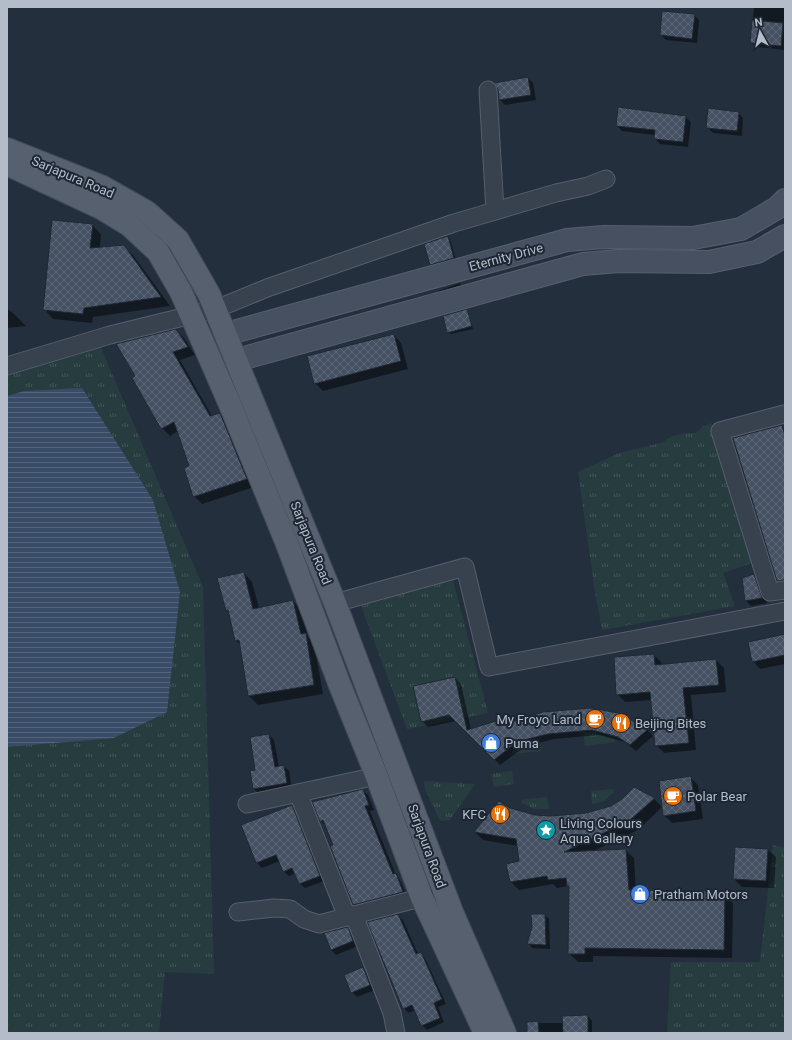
<svg xmlns="http://www.w3.org/2000/svg" width="792" height="1040" viewBox="0 0 792 1040" font-family="Roboto,sans-serif">
<defs>
<pattern id="grass-tufts" width="24" height="20" patternUnits="userSpaceOnUse"><rect width="24" height="20" fill="#263c3f"/><path d="M3 7l-1-3M5 7V3M7 7l1-3M15 17l-1-3M17 17v-4M19 17l1-3" fill="none" stroke="#435659"/></pattern>
<pattern id="water-rules" width="6" height="5" patternUnits="userSpaceOnUse"><rect width="6" height="5" fill="#394c67"/><path d="M0 2.5h6" fill="none" stroke="#53647b"/></pattern>
<pattern id="building-cross-hatch" width="8" height="8" patternUnits="userSpaceOnUse"><rect width="8" height="8" fill="#455162"/><path d="M0 0l8 8M0 8l8-8" fill="none" stroke="#5d6877"/></pattern>
</defs>
<rect width="100%" height="100%" fill="#242f3e"/>
<g fill="url(#grass-tufts)">
<polygon points="99,343 203,587 214,974 165,972 159,1033 7,1033 7,370"/>
<path d="M 712,423 L 755,562 L 723,573 L 735,606 L 602,630 L 595,592 L 578,472 L 619,453 L 664,442 C 670,434 687,433 696,433 L 702,427 Z"/>
<polygon points="453,580 488,713 407,729 361,606"/>
<polygon points="583,732 593,732 615,739 615,742 585,746"/>
<polygon points="540,737 541,751 512,754 512,751 530,741"/>
<polygon points="512,771 514,784 494,787 491,774"/>
<polygon points="424,781 475,784 450,820 440,821 425,789"/>
<polygon points="613,789 614,792 604,801 592,804 591,791"/>
<polygon points="547,797 549,809 534,809 522,803 521,800"/>
<polygon points="773,845 785,848 785,1033 667,1033 671,962 760,962"/>
</g>
<polygon fill="url(#water-rules)" points="82,388 153,500 180,592 167,712 114,738 7,747 7,396 24,391"/>
<g fill="#0007">
<polygon points="754,7 785,7 785,50 756,47 751,42"/>
<polygon points="694,15 699,20 697,43 666,40 661,35"/>
<polygon points="528,78 533,83 536,100 505,105 500,100"/>
<polygon points="738,113 743,118 742,136 713,133 707,127"/>
<polygon points="686,117 691,122 688,147 660,144 655,139 655,135 622,131 617,126"/>
<polygon points="92,225 101,234 100,248 123,246 133,255 170,306 93,317 92,323 53,319 44,309"/>
<polygon points="448,237 450,239 456,260 433,267 430,264"/>
<polygon points="460,283 463,287 440,293 438,291"/>
<polygon points="7,309 13,313 26,326 7,328"/>
<polygon points="467,310 473,329 451,334 448,332"/>
<polygon points="176,330 184,338 195,355 180,360 212,416 220,414 227,422 254,487 202,504 194,496 190,467 178,431 170,436 162,428"/>
<polygon points="394,335 401,343 408,369 323,391 315,383"/>
<polygon points="781,426 785,430 785,588 778,580"/>
<polygon points="244,573 252,582 259,608 293,601 302,610 308,637 314,643 323,694 258,705 249,696 241,645 236,640 230,614 226,610"/>
<polygon points="754,575 759,581 767,603 751,606 746,601 743,578"/>
<polygon points="785,636 785,664 760,669 753,661"/>
<polygon points="654,655 661,662 662,665 716,660 724,668 726,692 691,695 696,750 664,753 656,745 652,700 625,702 617,694"/>
<polygon points="455,678 461,684 471,730 496,722 500,727 617,714 648,730 653,736 636,751 625,742 599,735 554,739 530,745 519,751 500,765 456,721 428,727 422,721"/>
<polygon points="269,735 274,740 279,767 284,766 289,771 292,788 259,794 254,789 257,771"/>
<polygon points="690,777 698,785 703,819 672,823 664,815"/>
<polygon points="363,790 368,795 374,810 370,811 396,875 400,880 407,897 359,910 354,904 334,846 326,826 321,821"/>
<polygon points="654,799 662,807 638,830 591,852 625,850 634,858 636,891 708,892 711,895 724,895 733,903 732,958 593,956 593,962 578,962 569,953 570,888 568,886 557,888 553,884 519,890 510,881 521,862 518,846 483,840 475,832 510,809 535,816 551,817 587,814"/>
<polygon points="292,806 297,811 324,881 305,888 299,883 296,873 289,876 283,871 280,861 262,868 257,863 242,825"/>
<polygon points="768,850 776,857 774,888 742,887 734,879"/>
<polygon points="398,915 403,920 418,954 420,953 425,958 446,1004 438,1007 444,1022 427,1030 422,1025 416,1010 408,1013 404,1008"/>
<polygon points="545,915 549,919 550,949 532,948 529,944"/>
<polygon points="348,928 353,933 358,946 336,955 331,950"/>
<polygon points="363,968 368,973 375,990 357,997 352,992"/>
<polygon points="588,1016 592,1021 592,1033 528,1033 528,1023 564,1023"/>
</g>
<g fill="url(#building-cross-hatch)" stroke="#1f2835">
<polygon points="662,11 695,14 692,39 660,35"/>
<polygon points="752,20 783,23 781,46 750,43"/>
<polygon points="528,77 531,95 499,100 498,89 494,83"/>
<polygon points="618,107 686,116 683,142 654,139 655,130 616,126"/>
<polygon points="708,108 739,112 737,131 706,128"/>
<polygon points="52,220 93,224 90,248 124,245 161,297 84,308 83,314 43,310"/>
<polygon points="448,236 454,258 430,265 424,244"/>
<polygon points="467,309 472,326 447,333 443,316"/>
<polygon points="176,329 188,347 173,352 210,416 220,413 247,479 193,497 184,468 189,466 174,422 161,429 132,378 135,376 116,344"/>
<polygon points="394,334 401,361 314,384 307,356"/>
<polygon points="782,425 785,436 785,580 777,581 733,438"/>
<polygon points="244,572 253,609 293,600 301,634 306,633 314,685 248,696 239,640 235,641 228,610 226,611 217,578"/>
<polygon points="754,574 762,598 745,601 742,578"/>
<polygon points="785,634 785,655 752,662 748,642"/>
<polygon points="654,654 655,665 716,659 719,685 683,688 689,743 655,746 650,692 616,695 614,657"/>
<polygon points="455,677 467,730 496,721 499,726 543,712 591,708 618,713 648,729 630,745 618,737 592,730 548,734 524,740 513,745 494,760 449,715 421,722 413,686"/>
<polygon points="269,734 275,767 284,765 287,783 253,789 250,771 255,770 250,737"/>
<polygon points="691,776 696,811 663,816 659,781"/>
<polygon points="634,787 655,798 629,821 564,852 626,849 629,890 709,891 709,894 725,894 724,950 585,948 585,954 568,954 569,886 567,886 566,878 548,880 547,876 510,882 506,864 519,861 516,839 474,832 499,801 510,808 535,815 551,816 586,813 611,806 622,799"/>
<polygon points="363,789 369,805 365,806 393,874 396,873 403,892 353,905 330,846 333,845 323,820 320,822 312,802"/>
<polygon points="292,805 320,876 299,884 292,868 283,872 276,855 256,863 241,825"/>
<polygon points="735,847 768,849 766,881 733,879"/>
<polygon points="398,914 416,954 421,952 442,999 434,1003 440,1018 421,1026 412,1005 403,1009 367,922"/>
<polygon points="531,914 545,914 546,945 527,944 532,927"/>
<polygon points="348,927 353,941 331,950 324,933"/>
<polygon points="363,967 370,985 351,993 344,975"/>
<polygon points="588,1015 588,1033 563,1033 562,1016"/>
<polygon points="538,1021 539,1033 527,1033 527,1022"/>
</g>
<g fill="none" stroke-linecap="round" stroke-linejoin="round">
<defs>
<g id="street">
<polyline points="488,90 495,211"/>
<polyline points="7,366 110,335 216,309 267,288 454,223 556,193 588,186 606,179"/>
<polyline points="785,415 784,414 720,431 770,592 785,590"/>
<polyline points="335,603 465,567 489,667 785,611"/>
<polyline points="298,793 347,917"/>
<polyline points="247,804 377,776"/>
<polyline points="238,912 274,908 290,909 304,919 319,924 432,895"/>
<polyline points="354,915 392,1013 396,1033"/>
</g>
<g id="secondary">
<polyline points="226,334 567,240 604,237 693,238 741,229 777,208 785,200"/>
<polyline points="237,360 583,264 619,261 709,262 757,252 785,236"/>
</g>
<g id="primary">
<polyline points="7,149 103,187 147,212 178,240 209,294 335,603 452,912 505,1033"/>
<polyline points="13,167 101,208 129,225 158,252 181,292 231,407 287,544 339,683 375,772 422,898 485,1033"/>
</g>
</defs>
<use href="#street" stroke="#565f6c" stroke-width="19"/>
<use href="#secondary" stroke="#565f6c" stroke-width="24"/>
<use href="#primary" stroke="#414a57" stroke-width="24"/>
<use href="#street" stroke="#38414e" stroke-width="17"/>
<use href="#secondary" stroke="#465061" stroke-width="22"/>
<use href="#primary" stroke="#56606e" stroke-width="22"/>
</g>
<defs>
<symbol id="cafe-disc" viewBox="-11 -11 22 22"><circle r="9.5" fill="#e8710a" stroke="#1d2633"/><path d="M-5.5-4.5H6V0H3Q3 3.5 0 3.5H-2.5Q-5.5 3.5-5.5 0ZM3-3.2v2h1.7v-2ZM-6 4.5H4V6H-6Z" fill="#fff"/></symbol>
<symbol id="restaurant-disc" viewBox="-11 -11 22 22"><circle r="9.5" fill="#e8710a" stroke="#1d2633"/><path d="M-5-6h1v4h1v-4h1v4h1v-4h1v5L-1.5 .5V6h-2V.5L-5-1ZM5-6V6H3V1.5H1.5Q1.5-4 5-6Z" fill="#fff"/></symbol>
<symbol id="shop-disc" viewBox="-11 -11 22 22"><circle r="9.5" fill="#3f7fe0" stroke="#1d2633"/><path d="M-5-2.5h2.3a2.7 3.5 0 0 1 5.4 0H5L5.5 6h-11ZM-1.5-2.5h3a1.5 2.3 0 0 0-3 0Z" fill="#fff"/></symbol>
<symbol id="sight-disc" viewBox="-11 -11 22 22"><circle r="9.5" fill="#0f9aa8" stroke="#1d2633"/><path d="M0-6L1.8-2.2L6-1.7L2.9 1.2L3.7 5.4L0 3.3L-3.7 5.4L-2.9 1.2L-6-1.7L-1.8-2.2Z" fill="#fff"/></symbol>
</defs>
<g fill-rule="evenodd">
<use href="#cafe-disc" x="584" y="708" width="22" height="22"/>
<use href="#restaurant-disc" x="610" y="712" width="22" height="22"/>
<use href="#shop-disc" x="480" y="732" width="22" height="22"/>
<use href="#cafe-disc" x="662" y="785" width="22" height="22"/>
<use href="#restaurant-disc" x="489" y="803" width="22" height="22"/>
<use href="#sight-disc" x="535" y="819" width="22" height="22"/>
<use href="#shop-disc" x="629" y="883" width="22" height="22"/>
</g>
<g text-anchor="middle" dominant-baseline="central" stroke-width="4" stroke-linejoin="round" paint-order="stroke">
<g font-size="13" fill="#b4bcc9" stroke="#1d2633">
<text transform="translate(73 177) rotate(23)">Sarjapura Road</text>
<text transform="translate(506 257) rotate(-15)">Eternity Drive</text>
<text transform="translate(311 543) rotate(68)">Sarjapura Road</text>
<text transform="translate(427 846) rotate(70)">Sarjapura Road</text>
</g>
<g font-size="13" fill="#b4bcc9" stroke="#1d2633" text-anchor="start">
<text x="581" y="719" text-anchor="end">My Froyo Land</text>
<text x="635" y="723">Beijing Bites</text>
<text x="505" y="743">Puma</text>
<text x="687" y="796">Polar Bear</text>
<text x="486" y="814" text-anchor="end">KFC</text>
<text x="560" y="823">Living Colours<tspan x="560" dy="15">Aqua Gallery</tspan></text>
<text x="654" y="894">Pratham Motors</text>
</g>
</g>
<rect width="792" height="1040" fill="none" stroke="#b4bcc9" stroke-width="16"/>
<g transform="translate(760 32) rotate(352)" stroke="#1d2633" stroke-width="3" paint-order="stroke">
<path d="M0-3L7 15L0 10L-7 15Z" fill="#b4bcc9"/>
<text y="-6" font-size="11" font-weight="bold" text-anchor="middle" fill="#b4bcc9">N</text>
</g>
</svg>
